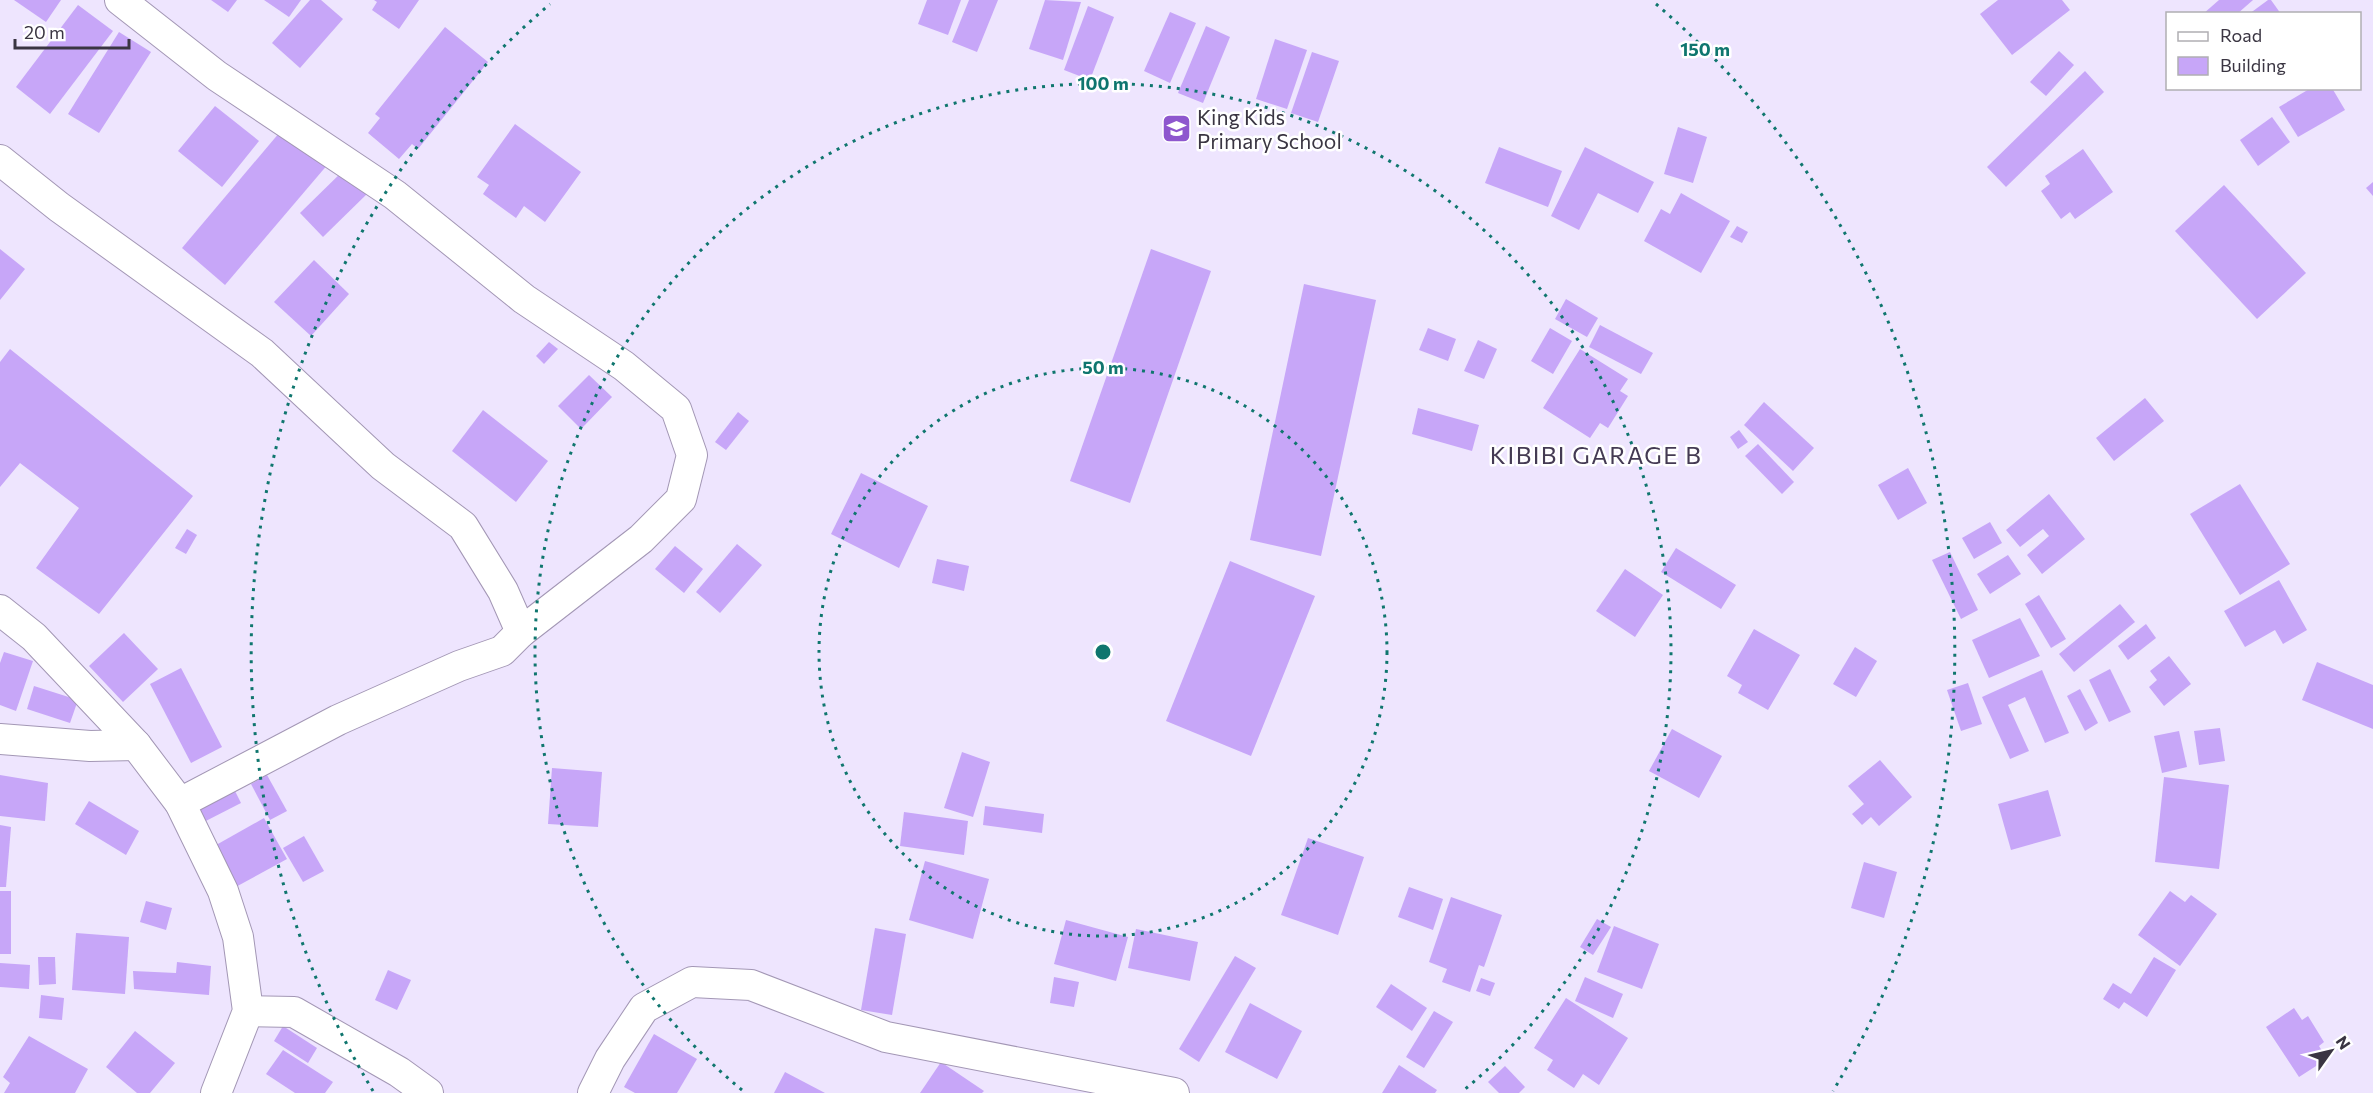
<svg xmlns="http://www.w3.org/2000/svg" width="2373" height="1093" viewBox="0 0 2373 1093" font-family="Commissioner,sans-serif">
<rect width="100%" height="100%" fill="#eee5fe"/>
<g fill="#c7a6f8">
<polygon points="14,0 61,0 46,22"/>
<polygon points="211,0 237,0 228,12"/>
<polygon points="264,0 301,0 289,17"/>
<polygon points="310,0 321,0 343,19 300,68 272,43"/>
<polygon points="374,0 419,0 399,29 372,10 377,2"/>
<polygon points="927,0 961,0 948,35 918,24"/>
<polygon points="969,0 998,0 977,52 952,42"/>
<polygon points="1045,0 1081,2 1063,60 1029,49"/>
<polygon points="1998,0 2062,0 2070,10 2012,55 1980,14"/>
<polygon points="2219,0 2253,0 2237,14 2203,14"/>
<polygon points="2268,0 2271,0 2281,14 2249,14"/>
<polygon points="78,5 113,31 50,114 16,87"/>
<polygon points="1088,6 1114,17 1090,80 1064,70"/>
<polygon points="1170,12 1196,23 1170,83 1144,71"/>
<polygon points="1206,26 1230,37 1203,103 1178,93"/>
<polygon points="445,27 488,62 418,149 412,144 399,159 368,133 380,118 375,114"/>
<polygon points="119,32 151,52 99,133 68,114"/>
<polygon points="1275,39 1307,50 1287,109 1256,99"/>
<polygon points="2059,51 2074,65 2046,96 2030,82"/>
<polygon points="1312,52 1339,61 1318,122 1291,113"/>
<polygon points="2085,71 2104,92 2006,187 1987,167"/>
<polygon points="2311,88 2332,88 2345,110 2298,137 2279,107"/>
<polygon points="215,106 259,141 222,187 178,151"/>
<polygon points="296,113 340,150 225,285 182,248"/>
<polygon points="2272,117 2290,142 2258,166 2240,140"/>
<polygon points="515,124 581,172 545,222 524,206 516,218 483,194 489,185 477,177"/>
<polygon points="1678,127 1707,137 1693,183 1664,174"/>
<polygon points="1499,147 1562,171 1548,207 1485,183"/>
<polygon points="1585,147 1654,182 1638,213 1598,193 1579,230 1551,216"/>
<polygon points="2083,149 2113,192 2075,219 2070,212 2061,219 2041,191 2050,184 2045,176"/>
<polygon points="348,166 371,190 323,237 300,213"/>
<polygon points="2373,182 2373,196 2366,188"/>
<polygon points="2224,185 2306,273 2257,319 2175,231"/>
<polygon points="1681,193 1730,221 1701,273 1644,241 1661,209 1670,214"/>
<polygon points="1737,226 1748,232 1742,243 1730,237"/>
<polygon points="0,249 25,269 0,300"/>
<polygon points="1151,249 1211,271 1130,503 1070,481"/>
<polygon points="314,260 349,294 311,336 274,302"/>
<polygon points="1304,284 1376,300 1321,556 1250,540"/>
<polygon points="1566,299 1598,318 1587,337 1555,319"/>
<polygon points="1600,325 1653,353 1641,374 1589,347"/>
<polygon points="1428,328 1456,339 1448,361 1419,350"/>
<polygon points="1550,328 1572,341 1553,374 1531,361"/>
<polygon points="1478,340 1497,349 1484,379 1464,371"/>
<polygon points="549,342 558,349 544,364 536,356"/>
<polygon points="10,349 193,496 99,614 36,568 79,508 20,463 0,487 0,362"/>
<polygon points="1580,349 1628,379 1620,391 1628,396 1608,428 1600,423 1590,438 1543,408"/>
<polygon points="589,375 612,397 581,429 558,406"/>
<polygon points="2145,398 2164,421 2114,461 2096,438"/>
<polygon points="1764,402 1814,448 1793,471 1744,425"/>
<polygon points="1418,408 1479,425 1472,451 1412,434"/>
<polygon points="483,410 548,461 516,502 452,451"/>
<polygon points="738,412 749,421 726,450 715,442"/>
<polygon points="1739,430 1748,442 1738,449 1730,437"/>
<polygon points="1758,444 1794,482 1782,494 1745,456"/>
<polygon points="1908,468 1927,503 1898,520 1878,485"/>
<polygon points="861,473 928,506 899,568 831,534"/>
<polygon points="2240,484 2290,564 2240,595 2190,514"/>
<polygon points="2049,494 2085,539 2042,574 2027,555 2049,536 2043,529 2020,547 2006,530"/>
<polygon points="1990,522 2002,543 1974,559 1962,538"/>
<polygon points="187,529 197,535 186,554 175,548"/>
<polygon points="737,544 762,565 720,613 696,592"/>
<polygon points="675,546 703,569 684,593 655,569"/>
<polygon points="1676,548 1736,585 1721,609 1661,572"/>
<polygon points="1950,552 1978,610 1961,619 1932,560"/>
<polygon points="2008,555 2021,574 1990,594 1977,574"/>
<polygon points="937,559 969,566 964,591 932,583"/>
<polygon points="1230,561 1315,596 1251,756 1166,721"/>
<polygon points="1625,569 1663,595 1635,637 1596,611"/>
<polygon points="2279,580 2307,630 2283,644 2275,630 2245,647 2224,611"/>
<polygon points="2039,595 2066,639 2051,648 2025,604"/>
<polygon points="2120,604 2135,622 2074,672 2059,654"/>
<polygon points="2020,618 2040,656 1989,678 1972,640"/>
<polygon points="2146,624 2156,638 2128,660 2118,646"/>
<polygon points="1754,629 1800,655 1768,710 1738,693 1742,685 1727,676"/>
<polygon points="124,633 158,669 123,702 89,666"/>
<polygon points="1855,647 1877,661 1856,697 1833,684"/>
<polygon points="4,652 33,661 16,711 0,705 0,663"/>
<polygon points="2169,656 2191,684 2164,706 2149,687 2157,680 2150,671"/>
<polygon points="2317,662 2373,685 2373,729 2302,700"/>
<polygon points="181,668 222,747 191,763 150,684"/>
<polygon points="2110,669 2131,712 2109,722 2089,680"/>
<polygon points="2042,670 2069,733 2045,743 2025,697 2008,705 2029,751 2010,759 1982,697"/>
<polygon points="1968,683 1982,724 1961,731 1947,690"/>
<polygon points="34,686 78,700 70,723 27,709"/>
<polygon points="2080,689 2098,723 2085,731 2067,696"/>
<polygon points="2220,728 2225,761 2199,765 2194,731"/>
<polygon points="1672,729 1722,756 1699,798 1649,771"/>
<polygon points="2179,731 2187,767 2162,773 2154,736"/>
<polygon points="962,752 990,762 973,817 944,808"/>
<polygon points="1880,760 1912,797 1879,826 1871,817 1862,825 1852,814 1864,804 1848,786"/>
<polygon points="552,768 602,772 598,827 548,824"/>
<polygon points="0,775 48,783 45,821 0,816"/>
<polygon points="267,775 287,811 270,820 251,784"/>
<polygon points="2164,777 2229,785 2219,869 2155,862"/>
<polygon points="232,785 241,803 198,825 188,807"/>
<polygon points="2048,790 2061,836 2011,850 1998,804"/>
<polygon points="89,801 139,831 126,855 75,824"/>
<polygon points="985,806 1044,814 1042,833 983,825"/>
<polygon points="904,812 968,821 964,855 900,846"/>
<polygon points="264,818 287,859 232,889 209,849"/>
<polygon points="0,825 11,827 6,887 0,887"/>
<polygon points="304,836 324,871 303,882 283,848"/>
<polygon points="1308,838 1364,857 1338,935 1281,915"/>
<polygon points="925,861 989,879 973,939 909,920"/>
<polygon points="1864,862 1897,872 1884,918 1851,908"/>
<polygon points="1409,887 1443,899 1433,930 1398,917"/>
<rect x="0" y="891" width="11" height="63"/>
<polygon points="2170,891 2185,902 2191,895 2217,914 2180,966 2138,935"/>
<polygon points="1451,897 1502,915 1484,967 1479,965 1470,992 1442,982 1447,969 1429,962"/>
<polygon points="146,901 172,908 166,930 140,922"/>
<polygon points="1597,919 1611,927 1593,955 1580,947"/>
<polygon points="1066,920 1128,937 1116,981 1054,964"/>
<polygon points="1614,926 1659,944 1642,989 1597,972"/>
<polygon points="875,928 906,934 892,1015 861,1010"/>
<polygon points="1136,929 1198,942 1190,981 1128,968"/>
<polygon points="76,933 129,937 125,994 72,990"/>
<polygon points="1235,956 1256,968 1199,1062 1179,1049"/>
<polygon points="38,957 55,957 56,984 39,985"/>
<polygon points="2154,957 2176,970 2147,1017 2124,1002 2119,1009 2103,999 2113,983 2131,994"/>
<polygon points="177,962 211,966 209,995 134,989 133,971 176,973"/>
<polygon points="0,963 30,965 29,989 0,987"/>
<polygon points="388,970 411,980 397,1010 375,1000"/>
<polygon points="1054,977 1079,982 1074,1007 1050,1003"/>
<polygon points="1585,977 1623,994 1613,1018 1575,1001"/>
<polygon points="1481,978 1495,983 1490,996 1476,991"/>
<polygon points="1391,984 1427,1008 1412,1031 1376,1007"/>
<polygon points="41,995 64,998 62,1020 39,1018"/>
<polygon points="1566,998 1628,1038 1599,1085 1583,1074 1574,1088 1547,1070 1553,1060 1534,1048"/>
<polygon points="1250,1003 1302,1031 1277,1079 1225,1052"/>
<polygon points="2294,1008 2302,1020 2308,1016 2324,1042 2319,1046 2327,1059 2299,1077 2266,1027"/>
<polygon points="1434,1011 1453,1022 1424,1068 1406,1057"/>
<polygon points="283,1026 317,1048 308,1063 274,1041"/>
<polygon points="135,1031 175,1063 150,1093 137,1093 106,1067"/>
<polygon points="654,1034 697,1059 677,1093 635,1093 624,1087"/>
<polygon points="29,1036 88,1069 75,1093 4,1093 10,1083 3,1077"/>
<polygon points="283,1050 333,1082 325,1093 295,1093 266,1074"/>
<polygon points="941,1062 984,1091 982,1093 920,1093"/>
<polygon points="1399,1065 1437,1090 1435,1093 1382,1093"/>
<polygon points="1505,1066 1525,1087 1519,1093 1499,1093 1488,1082"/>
<polygon points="785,1072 825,1093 774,1093"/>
</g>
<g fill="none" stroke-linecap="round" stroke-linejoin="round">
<defs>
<g id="minor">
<polyline points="120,0 217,76 395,195 524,299 624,366 676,409 692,455 681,499 641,539 521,632 502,651 459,666 338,720 180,803"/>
<polyline points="0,160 59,207 262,353 383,466 463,526 503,591 521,632"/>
<polyline points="0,610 34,637 136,745 180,803 223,891 238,937 248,1011 216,1093"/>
<polyline points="0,739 90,746 136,745"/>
<polyline points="248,1011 294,1012 399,1072 428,1093"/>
<polyline points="593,1093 610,1059 644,1008 692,982 751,985 886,1037 1174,1093"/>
</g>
</defs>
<use href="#minor" stroke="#a397b5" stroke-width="32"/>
<use href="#minor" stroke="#fff" stroke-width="30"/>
</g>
<g fill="none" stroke="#0f766e" stroke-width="3" stroke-dasharray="3 6">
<circle cx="1103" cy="652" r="284"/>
<path d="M742 1090A568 568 0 1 1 1464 1090"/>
<path d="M373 1091A852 852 0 0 1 550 4M1656 4A852 852 0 0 1 1833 1091"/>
</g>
<defs>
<symbol id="school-square" viewBox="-11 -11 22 22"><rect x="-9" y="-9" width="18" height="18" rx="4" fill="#8e57ce" stroke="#fff"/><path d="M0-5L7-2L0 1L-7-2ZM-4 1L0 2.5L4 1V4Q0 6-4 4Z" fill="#fff"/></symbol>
</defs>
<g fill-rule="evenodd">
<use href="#school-square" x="1160" y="112" width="33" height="33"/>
</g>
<g text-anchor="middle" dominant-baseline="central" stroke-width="5" stroke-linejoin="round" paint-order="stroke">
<g font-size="21" fill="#3a3542" stroke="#fff" text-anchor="start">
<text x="1197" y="116">King Kids<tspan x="1197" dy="24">Primary School</tspan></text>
</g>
<g font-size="24" letter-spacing="1.5" fill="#443a53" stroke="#fff">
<text x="1596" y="454">KIBIBI GARAGE B</text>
</g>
</g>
<circle cx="1103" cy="652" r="9" fill="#0f766e" stroke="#fff" stroke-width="3"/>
<g font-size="18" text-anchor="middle" font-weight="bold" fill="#0f766e" stroke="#fff" stroke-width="5" stroke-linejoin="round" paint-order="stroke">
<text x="1705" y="56">150 m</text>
<text x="1103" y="90">100 m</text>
<text x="1103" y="374">50 m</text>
</g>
<rect x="2166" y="12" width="195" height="78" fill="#ffffff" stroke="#b0aeb3" stroke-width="1.5"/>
<rect x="2178" y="32" width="30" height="9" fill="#ffffff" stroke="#b0aeb3" stroke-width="1.5"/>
<text x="2220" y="42" font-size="18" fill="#3a3542">Road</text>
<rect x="2178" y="57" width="30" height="18" fill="#c7a6f8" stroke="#b0aeb3" stroke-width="1.5"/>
<text x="2220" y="72" font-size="18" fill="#3a3542">Building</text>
<g transform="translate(2331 1051) rotate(56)" stroke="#ffffff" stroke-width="4.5" paint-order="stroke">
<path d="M0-4.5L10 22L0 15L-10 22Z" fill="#3a3542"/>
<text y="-9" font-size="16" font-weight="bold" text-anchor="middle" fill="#3a3542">N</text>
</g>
<path d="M15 39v9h114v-9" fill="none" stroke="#3a3542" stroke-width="3"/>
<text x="24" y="39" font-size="18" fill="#3a3542" stroke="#ffffff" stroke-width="4.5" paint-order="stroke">20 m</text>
</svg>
